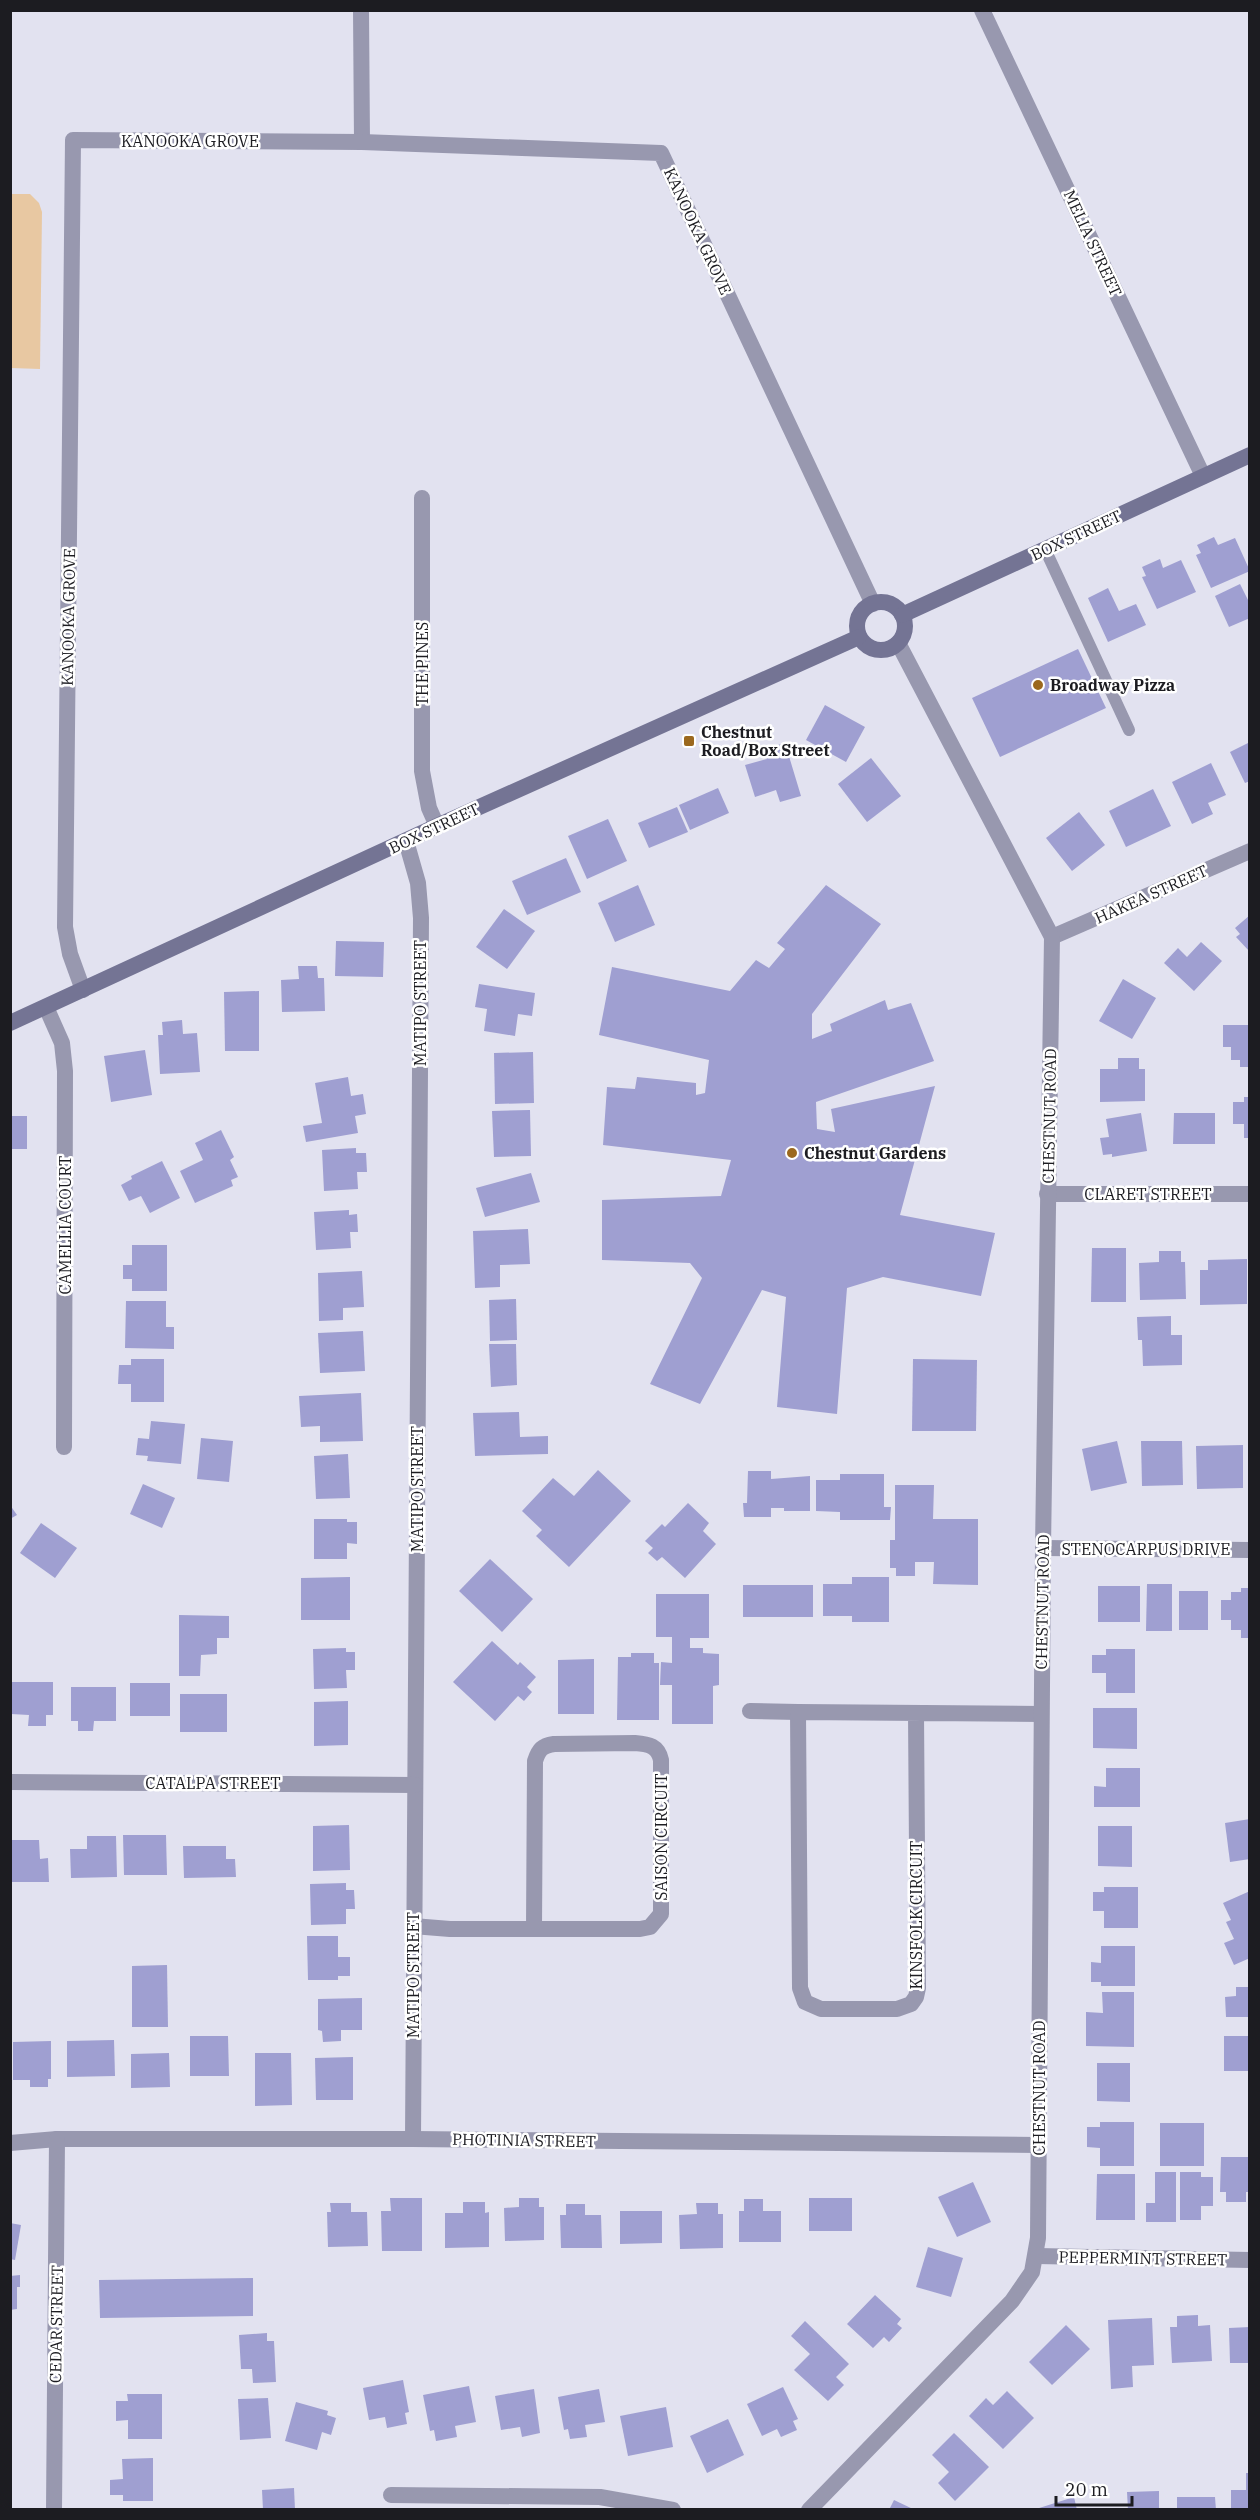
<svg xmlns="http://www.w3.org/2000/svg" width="1260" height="2520" viewBox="0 0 1260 2520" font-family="'IBM Plex Serif',serif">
<rect width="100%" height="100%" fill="#e2e2f0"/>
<polygon fill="#e8c8a2" points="11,194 30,194 39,203 42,212 40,369 11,368"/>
<g fill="#9f9fd1">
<polygon points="1214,537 1218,545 1235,538 1250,571 1211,588 1196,555 1201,553 1197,545"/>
<polygon points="1160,559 1163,568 1181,560 1196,592 1157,609 1142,577 1146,576 1142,567"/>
<polygon points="1240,584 1250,604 1250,618 1229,627 1215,596"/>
<polygon points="1108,588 1119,611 1136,604 1146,625 1108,642 1088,598"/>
<polygon points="1078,649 1106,708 1000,757 972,698"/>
<polygon points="825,705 865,727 846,762 806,740"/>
<polygon points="1250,742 1250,781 1245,783 1230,752"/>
<polygon points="785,743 801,796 780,802 776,790 755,797 745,765 767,759 764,749"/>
<polygon points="871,758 901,796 867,822 838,784"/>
<polygon points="1211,763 1226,795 1208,803 1213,814 1192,824 1172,782"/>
<polygon points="718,788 729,813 690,830 679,805"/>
<polygon points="1153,789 1171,826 1126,847 1109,811"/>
<polygon points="677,807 688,832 649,848 638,823"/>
<polygon points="1079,812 1105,845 1072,871 1046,838"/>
<polygon points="608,819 627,861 587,879 568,836"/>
<polygon points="566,858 581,892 527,915 512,881"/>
<polygon points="638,885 655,925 615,942 598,903"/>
<polygon points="826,885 881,924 812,1014 812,1039 832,1031 830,1024 885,1000 888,1010 911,1003 934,1061 816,1102 817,1129 835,1132 831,1109 935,1086 900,1215 995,1233 981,1296 883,1277 847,1288 837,1414 777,1407 786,1297 762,1290 700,1404 650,1384 702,1278 690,1263 602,1260 602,1200 721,1196 731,1160 603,1145 607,1087 635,1089 637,1077 696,1083 696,1095 705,1093 709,1060 599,1035 612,967 730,991 756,960 769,968 785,949 777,943"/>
<polygon points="504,909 535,931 507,969 476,947"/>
<polygon points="1250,915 1250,952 1236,937 1240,934 1235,928"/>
<polygon points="336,941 384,942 383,977 335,976"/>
<polygon points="1201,942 1222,961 1194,991 1164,963 1178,948 1187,957"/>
<polygon points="298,966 317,966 318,978 324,978 325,1011 282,1012 281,980 299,979"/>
<polygon points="1123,979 1156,998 1132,1039 1099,1021"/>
<polygon points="479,984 535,993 532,1016 518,1014 515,1036 484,1031 487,1009 475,1007"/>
<polygon points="259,991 259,1051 225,1051 224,992"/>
<polygon points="182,1020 183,1034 197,1033 200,1072 160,1074 158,1035 163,1035 162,1022"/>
<polygon points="1223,1025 1250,1025 1250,1067 1240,1067 1240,1060 1231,1060 1231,1047 1223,1047"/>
<polygon points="145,1050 152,1095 111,1102 104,1056"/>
<polygon points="533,1052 534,1103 495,1104 494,1053"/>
<polygon points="1118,1058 1139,1058 1139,1069 1145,1069 1145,1101 1100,1102 1100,1069 1118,1069"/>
<polygon points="348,1077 351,1096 363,1094 366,1114 355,1116 358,1133 306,1142 303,1126 322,1123 315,1083"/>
<polygon points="1244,1097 1250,1097 1250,1138 1244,1138 1244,1124 1233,1124 1233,1102 1244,1102"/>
<polygon points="530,1110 531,1156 494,1157 492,1111"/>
<polygon points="1141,1113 1147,1151 1112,1157 1112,1154 1103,1155 1100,1138 1109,1137 1106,1119"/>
<polygon points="1174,1113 1215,1113 1215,1144 1173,1144"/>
<rect x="10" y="1116" width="17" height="33"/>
<polygon points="221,1130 234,1157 230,1160 238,1177 231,1180 233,1186 195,1203 180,1171 203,1160 195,1143"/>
<polygon points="356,1148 356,1153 366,1153 367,1172 357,1172 358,1189 324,1191 322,1150"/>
<polygon points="162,1161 180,1198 150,1213 141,1196 129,1201 121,1185 132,1179 131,1176"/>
<polygon points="531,1173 540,1202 485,1217 476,1188"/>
<polygon points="349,1210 349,1215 357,1214 358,1232 350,1232 351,1248 316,1250 314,1212"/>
<polygon points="528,1229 530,1264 500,1265 500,1287 475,1288 473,1231"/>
<polygon points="132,1245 167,1245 167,1291 132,1291 132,1279 123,1279 123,1265 132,1265"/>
<polygon points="1092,1248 1126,1248 1126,1302 1091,1302"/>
<polygon points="1159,1251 1181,1251 1181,1262 1185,1262 1186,1299 1140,1300 1139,1263 1159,1262"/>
<polygon points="1247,1259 1247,1304 1200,1305 1200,1270 1208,1270 1208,1260"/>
<polygon points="362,1271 364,1307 343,1308 343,1320 319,1321 318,1273"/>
<polygon points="516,1299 517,1340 490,1341 489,1300"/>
<polygon points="126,1301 166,1301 166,1327 174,1327 174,1349 125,1348"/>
<polygon points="1171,1316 1171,1335 1182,1335 1182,1365 1143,1366 1142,1340 1138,1340 1137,1317"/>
<polygon points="363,1331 365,1371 320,1373 318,1333"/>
<polygon points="489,1344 516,1344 517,1385 491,1387"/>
<polygon points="131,1359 164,1359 164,1402 131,1402 131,1384 118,1384 119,1365 131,1365"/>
<polygon points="913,1359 977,1360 976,1431 912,1431"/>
<polygon points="361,1393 363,1441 320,1442 320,1426 301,1427 299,1396"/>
<polygon points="519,1412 520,1437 548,1436 548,1454 475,1456 473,1413"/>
<polygon points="151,1421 185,1424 181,1464 147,1461 148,1456 136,1455 138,1438 149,1439"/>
<polygon points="201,1438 233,1441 229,1482 197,1479"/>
<polygon points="1117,1441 1127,1483 1091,1491 1082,1449"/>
<polygon points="1141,1441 1182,1441 1183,1485 1142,1486"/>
<polygon points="1243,1445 1243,1488 1197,1489 1196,1446"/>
<polygon points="348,1454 350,1498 316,1499 314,1456"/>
<polygon points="598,1470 631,1501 569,1567 536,1536 542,1530 522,1511 553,1478 574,1496"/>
<polygon points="748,1471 771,1471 771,1479 810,1476 810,1511 784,1511 784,1508 771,1508 771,1517 744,1517 743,1503 747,1503"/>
<polygon points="840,1474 884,1474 884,1507 891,1507 890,1520 840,1520 840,1512 816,1511 816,1480 840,1480"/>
<polygon points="143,1484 175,1498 162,1528 130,1514"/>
<polygon points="895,1485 934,1485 933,1519 978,1519 978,1585 933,1584 934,1562 915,1562 915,1576 896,1576 896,1568 890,1568 890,1540 895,1540"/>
<polygon points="688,1503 709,1523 703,1531 716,1544 685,1578 662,1557 657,1561 648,1553 653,1548 645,1541 662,1524 665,1527"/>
<polygon points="10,1505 17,1515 10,1519"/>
<polygon points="314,1519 347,1519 347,1522 357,1522 357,1544 347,1543 347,1559 314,1559"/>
<polygon points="41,1523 77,1548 55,1578 20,1553"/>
<polygon points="490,1559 533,1599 502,1632 459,1591"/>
<polygon points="350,1577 350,1620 301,1620 301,1578"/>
<polygon points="852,1577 889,1577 889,1622 852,1622 852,1616 823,1616 823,1584 852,1584"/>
<polygon points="1147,1584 1172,1584 1172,1631 1146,1631"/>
<rect x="743" y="1585" width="70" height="32"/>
<rect x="1098" y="1586" width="42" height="36"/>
<polygon points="1241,1588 1250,1588 1250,1638 1241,1638 1241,1630 1231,1630 1231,1620 1221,1620 1221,1600 1231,1600 1231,1592 1241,1592"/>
<rect x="1179" y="1591" width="29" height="39"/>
<polygon points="656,1594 709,1594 709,1638 690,1638 690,1648 703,1648 703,1653 719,1654 719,1685 713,1686 713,1724 672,1724 672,1685 660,1685 661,1662 672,1663 672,1637 656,1637"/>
<polygon points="179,1615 229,1616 229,1638 217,1638 217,1654 201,1655 200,1676 179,1676"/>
<polygon points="492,1641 518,1665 520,1662 536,1677 527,1687 532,1692 524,1701 518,1696 495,1721 453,1682"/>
<polygon points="346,1648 346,1652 355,1652 355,1670 346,1670 347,1688 314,1689 313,1649"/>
<polygon points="1106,1649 1135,1649 1135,1693 1106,1693 1106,1673 1092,1673 1092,1655 1106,1655"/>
<polygon points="631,1653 654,1653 654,1663 659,1663 659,1720 617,1720 618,1657 631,1657"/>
<polygon points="594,1659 594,1714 558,1714 558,1660"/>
<polygon points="11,1682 53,1682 53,1715 46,1715 46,1726 28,1726 29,1715 11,1714"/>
<rect x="130" y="1683" width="40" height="33"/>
<polygon points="71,1687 116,1687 116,1721 94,1721 93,1731 78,1731 78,1721 71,1721"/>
<rect x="180" y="1694" width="47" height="38"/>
<polygon points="348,1701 348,1745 314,1746 314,1702"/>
<polygon points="1093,1708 1137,1708 1137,1749 1093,1748"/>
<polygon points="1106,1768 1140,1768 1140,1807 1094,1807 1094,1786 1106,1787"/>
<polygon points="1250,1819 1250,1859 1230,1862 1225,1823"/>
<polygon points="349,1825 350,1870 313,1871 313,1826"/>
<polygon points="1098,1826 1132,1826 1132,1867 1098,1866"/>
<polygon points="123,1835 166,1835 167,1875 124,1875"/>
<polygon points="87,1836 116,1836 117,1877 71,1878 70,1849 87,1849"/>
<polygon points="10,1840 39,1840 40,1859 48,1858 49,1882 10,1882"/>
<polygon points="183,1846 226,1846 226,1859 235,1859 236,1877 184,1878"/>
<polygon points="346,1883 346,1890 354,1890 355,1909 346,1909 346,1924 311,1925 310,1884"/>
<polygon points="1104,1887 1138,1887 1138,1928 1104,1928 1104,1911 1093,1911 1093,1892 1104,1892"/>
<polygon points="1250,1891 1250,1958 1234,1965 1224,1943 1234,1939 1226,1922 1231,1920 1223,1903"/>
<polygon points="307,1936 338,1936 338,1957 350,1957 350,1976 338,1976 338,1980 308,1980"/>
<polygon points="1101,1946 1135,1946 1135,1986 1101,1986 1101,1982 1091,1982 1091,1962 1101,1963"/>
<polygon points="167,1965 168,2027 132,2027 132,1966"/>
<polygon points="1236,1987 1250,1987 1250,2017 1226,2017 1225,1997 1236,1996"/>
<polygon points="1102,1992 1134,1992 1134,2047 1086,2046 1086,2012 1103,2013"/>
<polygon points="362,1998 362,2030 341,2030 341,2041 323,2042 322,2031 318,2030 318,1999"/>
<polygon points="190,2036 228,2036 229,2076 190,2076"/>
<rect x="1224" y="2036" width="26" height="35"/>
<polygon points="114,2040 115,2076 67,2077 67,2041"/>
<polygon points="51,2041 51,2079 48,2079 48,2087 30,2087 30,2080 13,2080 13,2042"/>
<polygon points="169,2053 170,2087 131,2088 131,2054"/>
<polygon points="255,2053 291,2053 292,2105 255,2106"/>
<polygon points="353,2057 353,2100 316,2100 315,2058"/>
<polygon points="1097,2063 1130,2063 1130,2102 1097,2101"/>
<polygon points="1100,2122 1134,2122 1134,2166 1100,2166 1100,2148 1087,2147 1087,2127 1100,2127"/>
<rect x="1160" y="2123" width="44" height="43"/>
<polygon points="1221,2157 1250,2157 1250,2192 1246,2192 1246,2202 1226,2202 1226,2192 1220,2192"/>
<polygon points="1155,2172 1176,2172 1176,2222 1146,2222 1146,2203 1155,2203"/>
<polygon points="1180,2172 1201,2172 1201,2177 1213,2177 1213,2206 1201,2206 1201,2220 1180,2220"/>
<polygon points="1097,2174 1135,2174 1135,2220 1096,2220"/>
<polygon points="973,2182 991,2222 957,2237 938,2197"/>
<polygon points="390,2198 422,2198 422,2251 382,2251 381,2211 391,2211"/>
<polygon points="519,2198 539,2198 539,2207 544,2207 544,2240 505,2241 504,2208 519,2207"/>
<rect x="809" y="2198" width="43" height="33"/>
<polygon points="744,2199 763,2199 763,2211 781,2211 781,2242 739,2242 739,2211 744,2211"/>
<polygon points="463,2202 485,2202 485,2213 489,2212 489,2247 445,2248 445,2213 463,2213"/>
<polygon points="330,2203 351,2203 351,2212 367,2212 368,2246 328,2247 327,2212 331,2212"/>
<polygon points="696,2203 718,2203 718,2214 723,2214 723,2248 680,2249 679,2215 697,2214"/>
<polygon points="566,2204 585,2204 585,2215 601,2215 602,2248 561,2248 560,2215 566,2215"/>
<polygon points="620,2211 662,2211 662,2243 620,2244"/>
<polygon points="10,2223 21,2225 15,2260 10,2259"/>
<polygon points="928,2247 963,2258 951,2297 916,2287"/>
<polygon points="20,2275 20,2287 17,2287 17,2309 10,2310 10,2276"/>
<polygon points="253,2278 253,2316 100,2318 99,2280"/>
<polygon points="875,2295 901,2319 897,2324 902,2328 889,2342 884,2337 873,2348 847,2324"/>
<polygon points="1198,2315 1198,2326 1210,2325 1212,2361 1172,2363 1170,2327 1177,2327 1177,2316"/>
<polygon points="1152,2318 1154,2365 1132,2366 1133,2387 1111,2389 1108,2320"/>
<polygon points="805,2321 849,2364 836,2377 844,2385 828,2401 794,2370 810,2354 791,2336"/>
<polygon points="1066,2325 1090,2349 1052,2385 1029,2362"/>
<polygon points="1250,2327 1250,2363 1230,2363 1229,2328"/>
<polygon points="267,2333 267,2341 274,2341 276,2382 253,2383 252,2369 241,2369 239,2335"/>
<polygon points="403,2380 409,2412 405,2413 407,2424 387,2428 385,2417 369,2420 363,2388"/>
<polygon points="469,2386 476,2422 455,2426 457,2437 436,2441 434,2430 430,2431 423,2395"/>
<polygon points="783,2387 798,2419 793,2421 797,2430 781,2437 777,2429 762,2436 747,2404"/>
<polygon points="534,2389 540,2433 522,2437 520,2427 501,2430 495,2396"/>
<polygon points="599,2389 605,2422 585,2425 587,2437 570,2439 568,2429 564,2430 558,2397"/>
<polygon points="1007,2391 1034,2418 1003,2449 969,2416 986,2398 993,2405"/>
<polygon points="127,2394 162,2394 162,2439 128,2439 128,2420 116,2421 116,2401 128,2401"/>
<polygon points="268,2398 271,2438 240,2440 238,2399"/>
<polygon points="296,2402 328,2411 327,2415 336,2418 331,2435 322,2432 317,2450 285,2441"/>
<polygon points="666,2407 673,2447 628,2456 620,2416"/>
<polygon points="728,2419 744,2455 707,2473 690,2436"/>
<polygon points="954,2433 989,2467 955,2501 938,2483 949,2472 932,2455"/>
<polygon points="153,2458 153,2501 123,2501 123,2495 110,2495 110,2480 123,2479 122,2459"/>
<polygon points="1246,2473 1250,2473 1250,2510 1231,2510 1231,2490 1246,2490"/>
<polygon points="294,2488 295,2510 263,2510 262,2490"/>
<polygon points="1159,2491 1159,2510 1128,2510 1127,2492"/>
<polygon points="1074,2497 1077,2510 1036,2510 1036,2509"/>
<polygon points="1177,2497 1215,2497 1216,2510 1177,2510"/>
<polygon points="894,2500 915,2510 889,2510"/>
</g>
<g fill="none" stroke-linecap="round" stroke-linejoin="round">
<polyline stroke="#9898af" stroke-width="12" points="1045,549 1129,730"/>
<g stroke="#9898af" stroke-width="16">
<polyline points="361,10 362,142"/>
<polyline points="982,10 1203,476"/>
<polyline points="422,498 422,771 429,808 437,826"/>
<polyline points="406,841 418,883 421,918 413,2139"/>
<polyline points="1052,937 1250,851"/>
<polyline points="83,990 70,954 65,927 73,140 362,142 661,153 873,604"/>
<polyline points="46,1007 62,1043 65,1071 64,1447"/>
<polyline points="1047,1194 1250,1194"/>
<polyline points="1043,1548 1250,1550"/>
<polyline points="750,1711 798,1712"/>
<polyline points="916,1713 918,1988 916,1997 911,2004 897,2009 821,2009 805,2002 800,1988 798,1712 1041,1714"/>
<polyline points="10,1782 415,1785"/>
<path d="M 413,1926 L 450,1929 L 640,1929 L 650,1927 L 661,1914 L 661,1760 C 658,1746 649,1744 635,1743 L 554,1744 C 542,1746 539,1749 535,1761 L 534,1929"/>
<polyline points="10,2143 57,2139 413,2139 1038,2145"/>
<polyline points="1037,2256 1250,2260"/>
<polyline points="391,2495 600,2497 673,2510"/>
<polyline points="54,2510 57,2139"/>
</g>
<polyline stroke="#9898af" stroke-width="16" points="809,2510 1012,2301 1032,2272 1038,2238 1043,1548 1052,937 898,643"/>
<g stroke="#747494" stroke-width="16">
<circle cx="881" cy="626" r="24"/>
<polyline points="902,615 1250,455"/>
<polyline points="10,1023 437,826 859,637"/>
</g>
</g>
<g fill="#9b681e" stroke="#fff" stroke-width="2">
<circle cx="1038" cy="685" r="6"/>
<rect x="683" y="735" width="12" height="12" rx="3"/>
<circle cx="792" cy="1153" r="6"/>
</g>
<g text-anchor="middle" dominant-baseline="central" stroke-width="5" stroke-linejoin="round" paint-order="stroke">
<g font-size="16" fill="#1c1c21" stroke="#fff">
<text x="190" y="141">KANOOKA GROVE</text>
<text transform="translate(698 231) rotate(65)">KANOOKA GROVE</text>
<text transform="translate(1093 243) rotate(65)">MELIA STREET</text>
<text transform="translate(1076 535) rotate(-25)">BOX STREET</text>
<text transform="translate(68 617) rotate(-89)">KANOOKA GROVE</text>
<text transform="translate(422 664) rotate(-90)">THE PINES</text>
<text transform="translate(434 828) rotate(-25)">BOX STREET</text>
<text transform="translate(1151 894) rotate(-24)">HAKEA STREET</text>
<text transform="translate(420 1003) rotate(-90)">MATIPO STREET</text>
<text transform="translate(1049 1116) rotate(-89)">CHESTNUT ROAD</text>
<text x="1148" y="1194">CLARET STREET</text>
<text transform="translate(65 1225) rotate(-90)">CAMELLIA COURT</text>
<text transform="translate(417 1489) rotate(-90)">MATIPO STREET</text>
<text x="1146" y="1549">STENOCARPUS DRIVE</text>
<text transform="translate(1042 1602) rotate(-89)">CHESTNUT ROAD</text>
<text x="213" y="1783">CATALPA STREET</text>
<text transform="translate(661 1837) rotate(-90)">SAISON CIRCUIT</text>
<text transform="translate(916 1915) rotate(-90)">KINSFOLK CIRCUIT</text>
<text transform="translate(413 1975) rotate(-90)">MATIPO STREET</text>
<text transform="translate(1039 2088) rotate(-90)">CHESTNUT ROAD</text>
<text transform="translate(524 2140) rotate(1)">PHOTINIA STREET</text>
<text transform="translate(1143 2258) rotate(1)">PEPPERMINT STREET</text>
<text transform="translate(56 2324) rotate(-89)">CEDAR STREET</text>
</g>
<g font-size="16" font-weight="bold" fill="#1c1c21" stroke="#fff" text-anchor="start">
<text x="1050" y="685">Broadway Pizza</text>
<text x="701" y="732">Chestnut<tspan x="701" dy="18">Road/Box Street</tspan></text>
<text x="804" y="1153">Chestnut Gardens</text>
</g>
</g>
<rect width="1260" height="2520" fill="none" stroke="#1c1c21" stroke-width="24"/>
<path d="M1056 2496v9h76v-9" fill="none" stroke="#1c1c21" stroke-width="3"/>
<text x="1065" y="2496" font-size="18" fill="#1c1c21" stroke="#ffffff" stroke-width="4.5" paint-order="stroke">20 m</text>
</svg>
